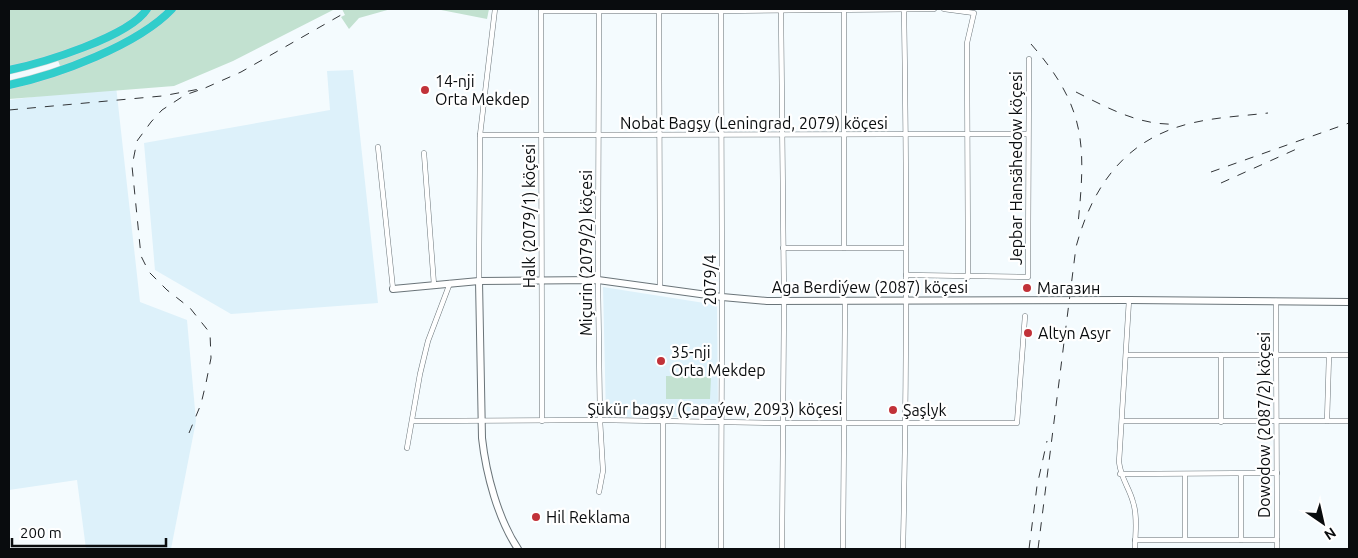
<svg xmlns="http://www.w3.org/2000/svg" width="1358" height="558" viewBox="0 0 1358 558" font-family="Ubuntu,sans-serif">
<rect width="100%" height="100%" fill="#f4fbfe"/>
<g fill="#ddf1fa">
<polygon points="353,70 378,303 231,314 155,270 144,143 330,110 327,71"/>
<polygon points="116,86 140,302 187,320 196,421 171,549 86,549 77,480 9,490 9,100"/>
<polygon points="603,287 717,305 718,417 606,417"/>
</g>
<g fill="#c2e1d0">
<polygon points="9,9 335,9 233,61 174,86 9,99 9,88 63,74 56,55 9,68"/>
<polygon points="342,9 391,9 359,18 349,29 341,17 345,15"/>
<polygon points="436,9 489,9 487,19"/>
<polygon points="666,376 711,377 710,399 666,399"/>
</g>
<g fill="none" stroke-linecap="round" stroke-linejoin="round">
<defs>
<g id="street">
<polyline points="944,9 974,13 967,43 968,277"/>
<polyline points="659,11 660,289"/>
<polyline points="721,11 722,297 721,549"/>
<polyline points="781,11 784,301 782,549"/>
<polyline points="480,135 1027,134"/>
<polyline points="378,147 393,289"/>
<polyline points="424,153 434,285"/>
<polyline points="783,248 906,248"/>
<polyline points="844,248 844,11"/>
<polyline points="906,275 1028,277 1029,59"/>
<polyline points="479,281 480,135 495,9"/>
<path d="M 1129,300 L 1119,462 C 1121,479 1129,487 1133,502 C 1138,517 1135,534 1135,549"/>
<polyline points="1276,301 1277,549"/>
<polyline points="1126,355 1349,355"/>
<polyline points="413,421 600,420 783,423 1017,423 1025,316"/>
<polyline points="542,421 541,11 721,11 934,9"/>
<polyline points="1122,421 1349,421"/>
<polyline points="1327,421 1329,355"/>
<polyline points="1221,422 1221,355"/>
<polyline points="407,448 420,374 428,341 450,283"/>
<polyline points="1120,474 1277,473"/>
<polyline points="599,492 603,471 600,420 598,280 599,12"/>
<polyline points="1185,539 1185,475"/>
<polyline points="1135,540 1277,540"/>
<polyline points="1241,540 1241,474"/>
<polyline points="663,549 663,421"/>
<polyline points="843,549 845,301"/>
<path d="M 903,549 C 907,370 907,190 904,10"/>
</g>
<g id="secondary">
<path d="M 479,281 L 482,438 C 486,474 498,519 518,549"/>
<polyline points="393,289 479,281 598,280 722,297 767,301 1129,300 1349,302"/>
</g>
<g id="highway">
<path d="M 9,70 C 42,63 129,37 147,9"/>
<path d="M 9,85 C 57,75 138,45 172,9"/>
</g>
</defs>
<use href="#street" stroke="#6a7479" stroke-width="5.5"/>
<use href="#secondary" stroke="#6a7479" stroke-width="8"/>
<use href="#highway" stroke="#d8d8d8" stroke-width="9"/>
<use href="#street" stroke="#fff" stroke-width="4.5"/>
<use href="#secondary" stroke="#fff" stroke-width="6"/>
<use href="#highway" stroke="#31cdcb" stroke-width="8"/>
<g stroke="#323538" stroke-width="1" stroke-dasharray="9 9" stroke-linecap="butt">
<path d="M 1031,44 C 1086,107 1086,144 1078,224"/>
<path d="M 1076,92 C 1108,108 1140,126 1177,124"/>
<polyline points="9,110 162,96 205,88 241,72 341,15"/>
<polyline points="1211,172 1349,123"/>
<polyline points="1221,183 1301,147"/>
<polyline points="189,433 201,404 206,383 211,358 210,333 190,308 167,290 149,272 141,256 132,166 137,141 151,122 162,110 185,95 205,88"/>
<polyline points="1029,549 1037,486 1047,441"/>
<path d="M 1038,549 L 1076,247 C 1093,184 1127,138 1192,123 C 1217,117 1243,116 1268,113"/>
</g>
</g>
<g fill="#c13239" stroke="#fff" stroke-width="2">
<circle cx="425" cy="90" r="5"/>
<circle cx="1027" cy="288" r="5"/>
<circle cx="1028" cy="333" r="5"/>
<circle cx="661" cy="361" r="5"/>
<circle cx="893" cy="410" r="5"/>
<circle cx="536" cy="517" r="5"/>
</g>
<g text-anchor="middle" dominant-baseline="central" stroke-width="4.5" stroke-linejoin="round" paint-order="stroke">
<g font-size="16" fill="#090c0e" stroke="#fff" text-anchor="start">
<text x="435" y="81">14-nji<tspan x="435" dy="18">Orta Mekdep</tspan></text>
<text x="1037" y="288">Магазин</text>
<text x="1038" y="333">Altyn Asyr</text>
<text x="671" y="352">35-nji<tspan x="671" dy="18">Orta Mekdep</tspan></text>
<text x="903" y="410">Şaşlyk</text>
<text x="546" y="517">Hil Reklama</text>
</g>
<g font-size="16" fill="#090c0e" stroke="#fff">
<text x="754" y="123">Nobat Bagşy (Leningrad, 2079) köçesi</text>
<text transform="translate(1016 168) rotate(-90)">Jepbar Hansähedow köçesi</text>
<text transform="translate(529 216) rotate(-90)">Halk (2079/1) köçesi</text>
<text transform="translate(586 253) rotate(-90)">Miçurin (2079/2) köçesi</text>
<text transform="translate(710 280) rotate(-90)">2079/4</text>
<text x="870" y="287">Aga Berdiýew (2087) köçesi</text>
<text x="715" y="409">Şükür bagşy (Çapaýew, 2093) köçesi</text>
<text transform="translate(1264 425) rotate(-90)">Dowodow (2087/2) köçesi</text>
</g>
</g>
<rect width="1358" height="558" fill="none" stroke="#090c0e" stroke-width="20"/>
<g transform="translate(1323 523) rotate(146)" stroke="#ffffff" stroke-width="4" paint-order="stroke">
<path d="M0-4L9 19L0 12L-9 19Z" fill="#090c0e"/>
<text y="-8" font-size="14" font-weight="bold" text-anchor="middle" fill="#090c0e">N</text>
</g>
<path d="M12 538v8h154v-8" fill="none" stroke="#090c0e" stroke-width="2.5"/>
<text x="20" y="538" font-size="15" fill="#090c0e" stroke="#ffffff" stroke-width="4" paint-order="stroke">200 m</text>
</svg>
